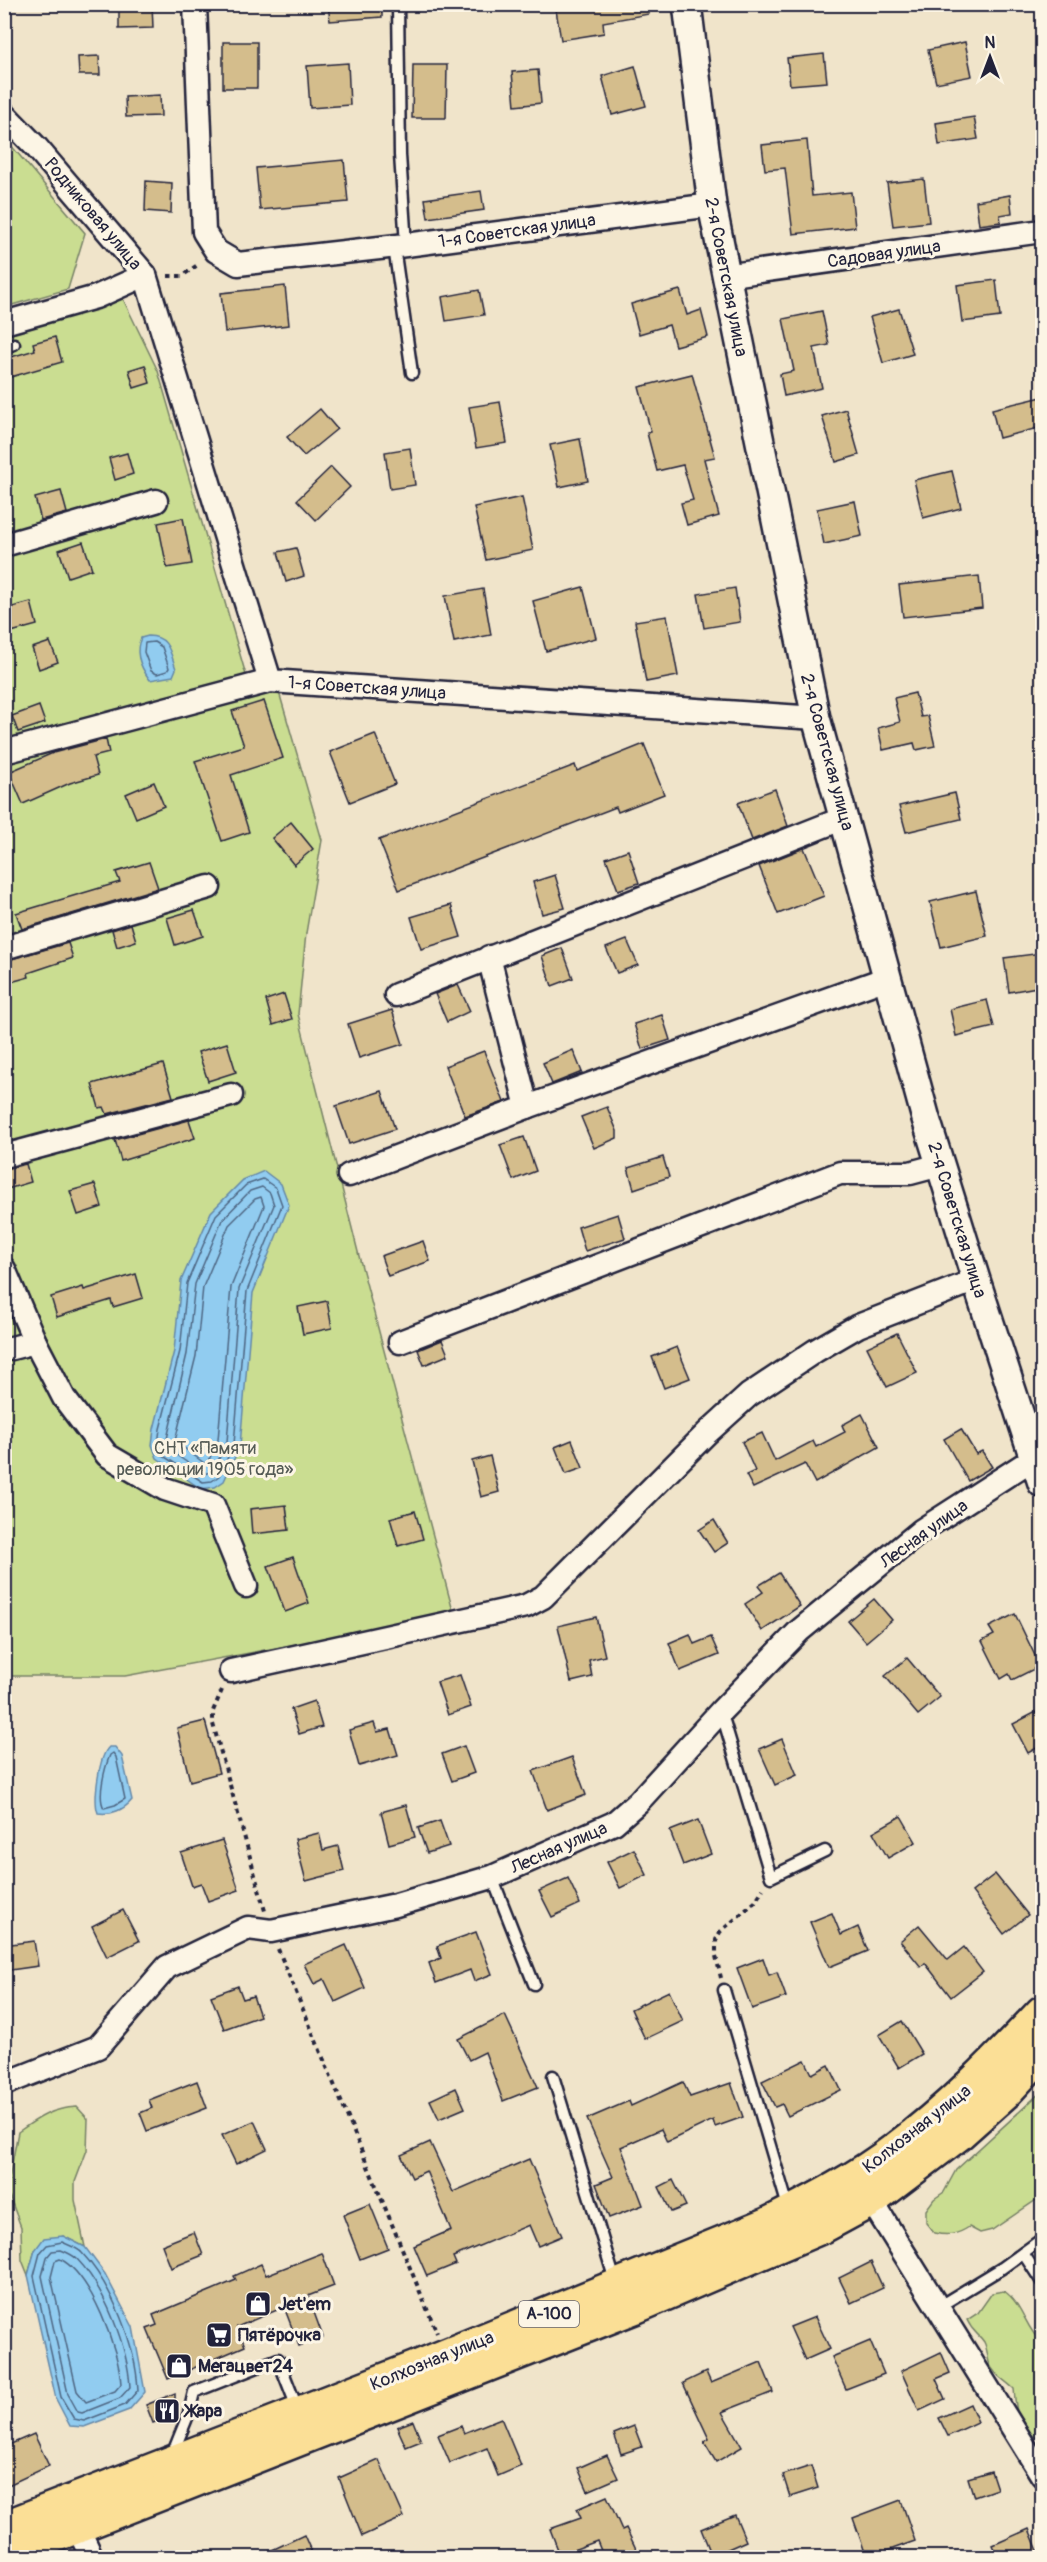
<svg xmlns="http://www.w3.org/2000/svg" width="1047" height="2562" viewBox="0 0 1047 2562" font-family="Pangolin,sans-serif">
<rect width="100%" height="100%" fill="#f0e4ca"/>
<filter id="ink" filterUnits="userSpaceOnUse"><feTurbulence type="fractalNoise" baseFrequency=".0167" numOctaves="2"/><feDisplacementMap in="SourceGraphic" scale="12" xChannelSelector="R" yChannelSelector="G"/><feConvolveMatrix kernelMatrix="1 2 1 2 8 2 1 2 1" color-interpolation-filters="sRGB"/></filter>
<g filter="url(#ink)">
<g fill="#cadd91" stroke="#768066" stroke-width="1.5">
<polygon points="4,137 85,233 68,289 5,307"/>
<polygon points="123,299 158,371 250,689 279,692 322,840 306,933 298,1014 360,1260 454,1615 125,1676 5,1676 5,334"/>
<path d="M 1042,2091 L 1042,2196 L 992,2230 L 980,2233 L 969,2227 C 957,2235 948,2236 934,2233 L 926,2223 L 926,2210 L 934,2199 L 944,2192 L 956,2170 Z"/>
<path d="M 77,2107 L 88,2119 L 87,2150 L 75,2182 L 75,2200 L 85,2247 L 63,2236 L 35,2250 L 28,2275 L 22,2260 L 21,2227 L 9,2195 L 9,2179 L 18,2132 C 38,2118 52,2108 77,2107 Z"/>
<path d="M 1004,2291 C 1023,2304 1025,2328 1042,2343 L 1042,2441 C 1018,2428 1016,2415 1014,2389 C 1006,2381 995,2376 990,2365 C 987,2358 988,2350 984,2342 C 978,2333 973,2333 967,2320 L 978,2313 L 992,2293 Z"/>
</g>
<g fill="#91ccf0" stroke="#6588a8" stroke-width="1.5">
<path d="M 148,636 C 169,636 170,652 176,669 L 173,676 L 150,680 C 141,668 134,652 141,638 Z"/>
<polygon points="264,1171 281,1184 289,1205 253,1293 240,1446 224,1481 215,1487 201,1489 157,1458 152,1445 154,1429 174,1351 181,1281 211,1212 243,1180"/>
<path d="M 109,1747 L 115,1747 L 122,1756 L 132,1800 C 124,1810 111,1815 98,1813 C 93,1800 99,1756 109,1747 Z"/>
<polygon points="63,2236 85,2247 105,2274 133,2327 145,2392 129,2410 84,2427 70,2426 56,2399 28,2275 35,2250 44,2238"/>
</g>
<g fill="none" stroke-linecap="round" stroke-linejoin="round">
<g stroke="#4e6683" stroke-width="1.5">
<polygon points="154,642 162,647 169,668 167,671 157,674 151,671 144,652 145,643"/>
<polygon points="263,1179 276,1188 282,1205 247,1291 234,1444 219,1476 212,1481 203,1482 162,1455 158,1444 160,1429 180,1351 187,1283 216,1215 246,1185"/>
<polygon points="262,1187 270,1193 274,1205 239,1289 227,1442 213,1471 204,1474 169,1450 166,1443 187,1354 195,1284 222,1220 250,1191"/>
<polygon points="261,1197 264,1206 231,1287 218,1440 208,1462 204,1463 175,1441 196,1356 203,1287 229,1225 255,1199"/>
<path d="M 113,1753 L 116,1757 L 125,1799 L 115,1805 L 104,1808 C 97,1797 105,1767 110,1755 Z"/>
<path d="M 62,2242 C 68,2245 78,2248 82,2253 C 112,2285 136,2346 138,2390 L 125,2405 L 84,2421 L 74,2419 L 61,2397 L 34,2276 L 40,2253 L 47,2245 Z"/>
<path d="M 61,2250 C 66,2252 73,2255 77,2259 C 105,2288 128,2348 130,2387 L 120,2398 L 82,2413 L 78,2412 L 68,2394 L 42,2276 L 47,2257 L 52,2251 Z"/>
<path d="M 60,2259 C 91,2274 119,2350 121,2384 L 115,2391 L 86,2402 L 77,2391 L 51,2277 L 55,2261 Z"/>
</g>
</g>
<g fill="#d4bd8c" stroke="#22223b" stroke-width="1.5">
<polygon points="152,4 153,28 119,29 119,5"/>
<polygon points="328,4 382,4 382,17 330,21"/>
<polygon points="555,4 648,4 649,14 603,22 604,33 561,40"/>
<rect x="223" y="42" width="34" height="46"/>
<polygon points="965,42 972,76 936,83 928,50"/>
<polygon points="824,54 827,82 790,85 787,58"/>
<polygon points="99,56 100,75 79,75 78,57"/>
<polygon points="348,63 350,105 310,108 307,66"/>
<polygon points="413,65 447,65 446,118 412,118"/>
<polygon points="635,66 646,106 612,115 602,76"/>
<polygon points="538,70 541,103 515,106 512,72"/>
<polygon points="160,95 161,116 126,117 125,97"/>
<polygon points="974,117 978,139 939,145 936,123"/>
<polygon points="807,140 812,196 851,192 855,227 793,234 785,168 765,170 762,145"/>
<polygon points="344,160 348,202 260,210 256,168"/>
<polygon points="924,179 929,222 893,226 887,183"/>
<polygon points="146,181 172,183 171,213 145,211"/>
<polygon points="481,191 484,210 428,218 425,199"/>
<polygon points="1010,195 1012,213 1000,215 1001,222 979,225 976,201"/>
<polygon points="996,280 1000,317 962,322 957,285"/>
<polygon points="285,286 289,325 225,332 221,293"/>
<polygon points="479,290 484,315 446,321 442,297"/>
<polygon points="680,290 687,315 701,310 708,337 675,346 669,325 639,334 631,304"/>
<polygon points="899,309 913,354 883,363 870,317"/>
<polygon points="822,311 829,345 814,348 822,388 784,396 780,374 794,371 783,319"/>
<polygon points="55,337 62,362 4,379 4,359 35,350 33,343"/>
<polygon points="145,365 150,383 134,388 129,370"/>
<polygon points="692,374 715,457 704,459 719,516 687,525 681,503 693,500 683,465 657,471 647,433 651,432 639,387"/>
<polygon points="1042,397 1042,427 999,438 992,409"/>
<polygon points="500,402 507,443 476,448 469,407"/>
<polygon points="320,409 337,429 304,456 287,437"/>
<polygon points="846,409 859,455 836,462 822,416"/>
<polygon points="580,439 588,481 559,487 550,445"/>
<polygon points="410,448 415,485 390,489 385,452"/>
<polygon points="127,453 133,474 115,480 109,458"/>
<polygon points="331,467 350,487 316,520 297,500"/>
<polygon points="952,471 961,508 923,518 914,480"/>
<polygon points="61,491 67,513 41,520 35,498"/>
<polygon points="522,497 533,550 486,560 474,507"/>
<polygon points="855,501 862,536 824,544 817,509"/>
<polygon points="183,518 192,564 167,568 158,523"/>
<polygon points="83,542 92,569 68,577 59,550"/>
<polygon points="296,548 304,576 286,582 278,552"/>
<polygon points="979,576 982,608 903,617 899,585"/>
<polygon points="583,587 596,638 546,651 533,601"/>
<polygon points="735,588 740,622 704,628 698,594"/>
<polygon points="483,589 491,635 454,642 445,596"/>
<polygon points="31,602 37,625 11,632 5,609"/>
<polygon points="667,616 678,676 646,682 635,621"/>
<polygon points="50,642 58,662 39,669 32,648"/>
<polygon points="915,693 921,717 928,716 935,746 916,750 914,743 883,750 878,728 900,722 894,698"/>
<polygon points="264,701 283,758 231,775 249,832 222,841 195,761 244,746 232,711"/>
<polygon points="39,706 45,723 18,732 12,716"/>
<polygon points="375,734 395,784 350,802 330,752"/>
<polygon points="106,739 109,753 93,757 98,775 70,783 23,804 9,772 53,753"/>
<polygon points="644,744 664,794 618,812 616,807 399,890 379,840 575,765 577,771"/>
<polygon points="154,782 164,806 136,818 126,794"/>
<polygon points="775,789 788,826 752,840 738,803"/>
<polygon points="955,793 961,819 906,832 899,806"/>
<polygon points="291,822 313,849 294,865 272,838"/>
<polygon points="804,848 824,896 778,914 759,866"/>
<polygon points="628,850 639,883 618,890 606,858"/>
<polygon points="149,862 158,888 22,929 16,913 120,882 116,872"/>
<polygon points="555,875 565,908 542,914 533,882"/>
<polygon points="976,891 987,936 941,947 930,902"/>
<polygon points="451,905 461,937 421,949 411,917"/>
<polygon points="194,910 203,936 175,945 167,918"/>
<polygon points="131,924 136,941 117,947 112,930"/>
<polygon points="627,940 638,965 617,973 606,948"/>
<polygon points="68,943 73,958 28,973 29,977 4,984 4,961"/>
<polygon points="562,948 573,978 552,986 542,956"/>
<polygon points="1042,953 1042,986 1009,992 1004,958"/>
<polygon points="458,985 470,1011 447,1022 435,994"/>
<polygon points="284,994 292,1019 273,1025 266,1000"/>
<polygon points="987,1000 994,1027 956,1036 950,1009"/>
<polygon points="392,1010 403,1044 359,1058 348,1024"/>
<polygon points="662,1015 670,1040 642,1049 634,1024"/>
<polygon points="227,1043 236,1072 208,1081 198,1052"/>
<polygon points="573,1050 582,1072 552,1084 543,1063"/>
<polygon points="484,1051 504,1102 465,1116 445,1066"/>
<polygon points="163,1064 173,1097 107,1114 104,1107 99,1108 92,1084"/>
<polygon points="382,1091 395,1129 349,1144 336,1106"/>
<polygon points="607,1107 617,1131 617,1138 594,1148 581,1117"/>
<polygon points="189,1120 195,1138 121,1161 115,1140"/>
<polygon points="524,1137 536,1171 513,1180 500,1145"/>
<polygon points="663,1157 669,1177 634,1189 628,1168"/>
<polygon points="26,1164 31,1182 4,1190 4,1169"/>
<polygon points="95,1184 102,1207 78,1215 70,1191"/>
<polygon points="618,1214 625,1238 585,1251 578,1227"/>
<polygon points="423,1241 430,1261 388,1276 381,1256"/>
<polygon points="136,1274 143,1298 113,1307 111,1300 57,1317 51,1297 83,1287 84,1290"/>
<polygon points="327,1301 332,1328 303,1334 298,1307"/>
<polygon points="897,1333 917,1373 887,1387 867,1347"/>
<polygon points="442,1340 448,1355 424,1365 418,1350"/>
<polygon points="677,1347 690,1378 664,1388 652,1357"/>
<polygon points="862,1414 879,1447 815,1483 805,1464 753,1488 746,1475 755,1471 742,1442 762,1433 775,1461 813,1441 816,1447 845,1432 842,1425"/>
<polygon points="961,1429 976,1454 982,1451 992,1467 968,1481 944,1439"/>
<polygon points="572,1440 583,1468 566,1474 555,1447"/>
<polygon points="490,1456 499,1492 481,1497 472,1461"/>
<polygon points="286,1505 289,1530 252,1534 250,1509"/>
<polygon points="415,1511 423,1539 398,1546 390,1518"/>
<polygon points="714,1520 728,1543 714,1552 699,1530"/>
<polygon points="293,1557 309,1603 285,1612 268,1566"/>
<polygon points="779,1573 800,1606 762,1631 745,1604 763,1592 758,1586"/>
<polygon points="874,1599 892,1620 866,1642 848,1621"/>
<polygon points="1015,1614 1040,1666 1012,1680 1009,1674 1001,1679 982,1641 994,1635 989,1627"/>
<polygon points="596,1617 605,1656 589,1660 592,1677 571,1682 558,1626"/>
<polygon points="690,1634 694,1644 711,1637 719,1655 680,1671 669,1643"/>
<polygon points="907,1658 940,1697 918,1715 885,1676"/>
<polygon points="460,1675 471,1707 448,1715 437,1682"/>
<polygon points="314,1701 322,1727 299,1734 291,1709"/>
<polygon points="1042,1709 1042,1745 1028,1753 1013,1724"/>
<polygon points="205,1721 219,1773 190,1781 177,1728"/>
<polygon points="374,1723 377,1732 390,1729 398,1755 359,1766 349,1730"/>
<polygon points="782,1739 797,1775 775,1785 759,1749"/>
<polygon points="464,1746 474,1773 452,1781 442,1754"/>
<polygon points="572,1757 586,1795 547,1810 533,1771"/>
<polygon points="406,1805 415,1837 389,1844 381,1812"/>
<polygon points="901,1816 916,1842 888,1858 873,1832"/>
<polygon points="698,1820 711,1854 683,1865 670,1831"/>
<polygon points="440,1821 449,1846 427,1853 418,1828"/>
<polygon points="319,1833 323,1850 338,1846 344,1871 306,1881 295,1839"/>
<polygon points="222,1840 239,1890 208,1901 201,1883 192,1886 181,1853"/>
<polygon points="634,1849 647,1875 620,1888 607,1862"/>
<polygon points="995,1874 1028,1915 1004,1934 972,1892"/>
<polygon points="568,1878 580,1904 552,1917 539,1891"/>
<polygon points="123,1910 139,1941 107,1957 92,1926"/>
<polygon points="832,1913 841,1935 858,1927 868,1951 829,1967 810,1922"/>
<polygon points="919,1925 948,1960 964,1947 983,1972 951,1997 925,1963 921,1967 900,1941"/>
<polygon points="476,1932 492,1974 474,1981 470,1970 436,1983 429,1963 441,1958 437,1946"/>
<polygon points="34,1941 38,1966 4,1971 4,1945"/>
<polygon points="346,1945 365,1988 335,2002 324,1979 314,1984 304,1964"/>
<polygon points="763,1958 769,1975 777,1972 786,1997 752,2009 737,1968"/>
<polygon points="238,1986 243,1999 253,1996 260,2016 224,2029 211,1996"/>
<polygon points="669,1991 683,2021 645,2039 631,2009"/>
<polygon points="505,2015 538,2087 503,2101 485,2052 469,2060 458,2039"/>
<polygon points="902,2021 922,2054 899,2068 879,2035"/>
<polygon points="805,2060 812,2074 829,2065 841,2090 788,2116 782,2104 775,2107 762,2081"/>
<polygon points="197,2081 207,2108 147,2131 140,2113 152,2108 149,2100"/>
<polygon points="683,2082 690,2097 731,2083 743,2117 715,2127 713,2120 667,2142 661,2129 621,2147 643,2205 609,2218 596,2184 613,2177 587,2119 629,2101 631,2106"/>
<polygon points="456,2088 465,2108 439,2119 430,2100"/>
<polygon points="254,2121 267,2149 236,2164 222,2135"/>
<polygon points="430,2142 453,2192 529,2159 562,2236 538,2246 529,2225 453,2257 456,2264 427,2276 414,2246 451,2230 426,2171 412,2178 401,2155"/>
<polygon points="673,2180 686,2206 671,2212 659,2187"/>
<polygon points="370,2204 388,2248 360,2259 343,2215"/>
<polygon points="194,2232 203,2255 171,2268 162,2245"/>
<polygon points="322,2253 334,2286 308,2296 323,2337 299,2346 284,2307 237,2327 245,2346 168,2379 147,2329 157,2325 153,2315 236,2280 234,2276 261,2264 266,2275"/>
<polygon points="871,2262 883,2288 851,2303 839,2278"/>
<polygon points="815,2317 830,2349 805,2360 790,2327"/>
<polygon points="870,2341 884,2374 846,2389 832,2357"/>
<polygon points="941,2352 950,2373 936,2379 945,2399 919,2411 901,2371"/>
<polygon points="761,2362 773,2392 722,2412 742,2447 716,2462 704,2442 709,2439 683,2383 706,2372 711,2383"/>
<polygon points="175,2393 175,2408 173,2415 153,2423 146,2405"/>
<polygon points="970,2404 978,2422 948,2436 939,2418"/>
<polygon points="501,2418 521,2466 498,2476 487,2448 450,2463 438,2435 461,2426 464,2433"/>
<polygon points="413,2421 421,2441 406,2447 397,2427"/>
<polygon points="634,2426 642,2447 621,2454 614,2434"/>
<polygon points="34,2434 49,2466 4,2487 4,2447"/>
<polygon points="607,2455 618,2478 588,2491 578,2468"/>
<polygon points="379,2460 404,2517 362,2536 339,2478"/>
<polygon points="811,2466 818,2488 790,2497 783,2475"/>
<polygon points="991,2471 997,2489 974,2497 968,2478"/>
<polygon points="607,2496 622,2530 626,2528 637,2551 622,2558 604,2558 597,2541 560,2555 550,2529 581,2518 577,2509"/>
<polygon points="901,2500 915,2541 867,2558 853,2518"/>
<polygon points="735,2515 746,2541 712,2556 701,2529"/>
<polygon points="1029,2529 1041,2558 999,2558 993,2545"/>
<polygon points="304,2535 314,2558 255,2558"/>
</g>
<g fill="none" stroke-linecap="round" stroke-linejoin="round">
<defs>
<g id="service">
<polyline points="398,4 400,155 406,245"/>
<polyline points="394,247 412,373"/>
<polyline points="4,347 14,344"/>
<polyline points="721,1711 771,1877 825,1851"/>
<polyline points="492,1877 534,1984"/>
<polyline points="724,1990 789,2210"/>
<polyline points="553,2076 616,2284"/>
<polyline points="1023,2253 1042,2282"/>
<polyline points="938,2307 1002,2268 1042,2239"/>
<polyline points="172,2455 189,2413 194,2392 278,2359 298,2410"/>
</g>
<g id="minor">
<polyline points="195,4 204,232 216,251 238,264 406,245 712,205"/>
<polyline points="4,114 37,148 145,275 96,297 4,323"/>
<polyline points="145,275 270,681 816,718"/>
<polyline points="725,276 1042,231"/>
<polyline points="4,545 156,501"/>
<polyline points="4,752 270,681"/>
<polyline points="4,948 209,887"/>
<polyline points="489,957 527,1107"/>
<polyline points="396,995 844,818"/>
<polyline points="4,1156 231,1095"/>
<polyline points="349,1175 527,1107 887,978"/>
<polyline points="4,1269 35,1342 64,1398 107,1455 165,1489 213,1505 246,1586"/>
<polyline points="400,1342 840,1173 910,1173 940,1165"/>
<polyline points="4,1350 35,1342"/>
<polyline points="231,1671 526,1606 543,1597 707,1433 749,1395 815,1351 858,1326 976,1280"/>
<polyline points="4,2084 98,2047 167,1967 248,1928 271,1931 396,1905 492,1877 614,1823 638,1802 721,1711 799,1631 922,1530 1034,1458"/>
<polyline points="871,2200 1042,2475"/>
<polyline points="77,2526 92,2558"/>
</g>
<polyline id="tertiary" points="687,4 712,205 816,718 926,1119 976,1280 1042,1483"/>
<g id="primary">
<path d="M 4,2528 L 414,2369 L 769,2224 C 812,2202 856,2180 895,2150 C 949,2110 996,2062 1042,2013"/>
<polyline points="4,2555 634,2307 823,2226 871,2200 958,2134 1004,2093 1042,2052"/>
</g>
</defs>
<use href="#service" stroke="#22223b" stroke-width="15"/>
<use href="#minor" stroke="#22223b" stroke-width="27"/>
<use href="#tertiary" stroke="#22223b" stroke-width="32"/>
<use href="#primary" stroke="#22223b" stroke-width="38"/>
<g stroke="#22223b" stroke-width="4" stroke-dasharray="4.5 4.5" stroke-linecap="butt">
<polyline points="168,276 182,276 199,264"/>
<polyline points="222,1690 213,1711 213,1724 265,1911"/>
<polyline points="278,1949 437,2333"/>
<polyline points="721,1978 716,1956 716,1940 720,1932 755,1902 763,1889"/>
</g>
<use href="#service" stroke="#fcf5e5" stroke-width="10"/>
<use href="#minor" stroke="#fcf5e5" stroke-width="22"/>
<use href="#tertiary" stroke="#fcf5e5" stroke-width="27"/>
<use href="#primary" stroke="#fbdf96" stroke-width="33"/>
</g>
</g>
<defs>
<symbol id="shop-square" viewBox="-11 -11 22 22"><rect x="-9" y="-9" width="18" height="18" rx="4" fill="#22223b" stroke="#fcf5e5"/><path d="M-5-2.5h2.3a2.7 3.5 0 0 1 5.4 0H5L5.5 6h-11ZM-1.5-2.5h3a1.5 2.3 0 0 0-3 0Z" fill="#fff"/></symbol>
<symbol id="supermarket-square" viewBox="-11 -11 22 22"><rect x="-9" y="-9" width="18" height="18" rx="4" fill="#22223b" stroke="#fcf5e5"/><path d="M-6-5.5h2.5l.6 2H6L4.5 2H-2.5L-4.4-4H-6ZM-1.5 3.2a1.3 1.3 0 1 0 .1 0ZM3 3.2a1.3 1.3 0 1 0 .1 0Z" fill="#fff"/></symbol>
<symbol id="restaurant-square" viewBox="-11 -11 22 22"><rect x="-9" y="-9" width="18" height="18" rx="4" fill="#22223b" stroke="#fcf5e5"/><path d="M-5-6h1v4h1v-4h1v4h1v-4h1v5L-1.5 .5V6h-2V.5L-5-1ZM5-6V6H3V1.5H1.5Q1.5-4 5-6Z" fill="#fff"/></symbol>
</defs>
<g fill-rule="evenodd">
<use href="#shop-square" x="243" y="2289" width="30" height="30"/>
<use href="#supermarket-square" x="204" y="2320" width="30" height="30"/>
<use href="#shop-square" x="164" y="2351" width="30" height="30"/>
<use href="#restaurant-square" x="152" y="2396" width="30" height="30"/>
</g>
<g text-anchor="middle" dominant-baseline="central" stroke-width="6" stroke-linejoin="round" paint-order="stroke">
<rect fill="#fcf5e5" stroke="#63616e" stroke-width="1.5" x="519" y="2301" width="60" height="26" rx="4.5"/>
<g font-size="16" font-weight="bold" fill="#22223b">
<text x="549" y="2314">А-100</text>
</g>
<g font-size="18" fill="#22223b" stroke="#fcf5e5">
<text transform="translate(93 214) rotate(50)">Родниковая улица</text>
<text transform="translate(517 231) rotate(-8)">1-я Советская улица</text>
<text transform="translate(884 254) rotate(-8)">Садовая улица</text>
<text transform="translate(726 277) rotate(79)">2-я Советская улица</text>
<text transform="translate(367 688) rotate(4)">1-я Советская улица</text>
<text transform="translate(827 752) rotate(75)">2-я Советская улица</text>
<text transform="translate(957 1220) rotate(73)">2-я Советская улица</text>
<text transform="translate(924 1534) rotate(-36)">Лесная улица</text>
<text transform="translate(559 1848) rotate(-24)">Лесная улица</text>
<text transform="translate(917 2129) rotate(-38)">Колхозная улица</text>
<text transform="translate(432 2361) rotate(-22)">Колхозная улица</text>
</g>
<g font-size="18" fill="#545a55" stroke="#fcf5e5">
<text x="205" y="1448">СНТ «Памяти<tspan x="205" dy="21">революции 1905 года»</tspan></text>
</g>
<g font-size="18" font-weight="bold" fill="#22223b" stroke="#fcf5e5" text-anchor="start">
<text x="278" y="2304">Jet'em</text>
<text x="238" y="2335">Пятёрочка</text>
<text x="198" y="2366">Мегацвет24</text>
<text x="186" y="2411">Жара</text>
</g>
</g>
<rect width="1047" height="2562" fill="none" stroke="#fcf5e5" stroke-width="24"/>
<rect x="12" y="12" width="1023" height="2538" fill="none" stroke="#22223b" stroke-width="2" filter="url(#ink)"/>
<g transform="translate(990 57)" stroke="#fcf5e5" stroke-width="4.5" paint-order="stroke">
<path d="M0-4.5L10 22L0 15L-10 22Z" fill="#22223b"/>
<text y="-9" font-size="16" font-weight="bold" text-anchor="middle" fill="#22223b">N</text>
</g>
</svg>
